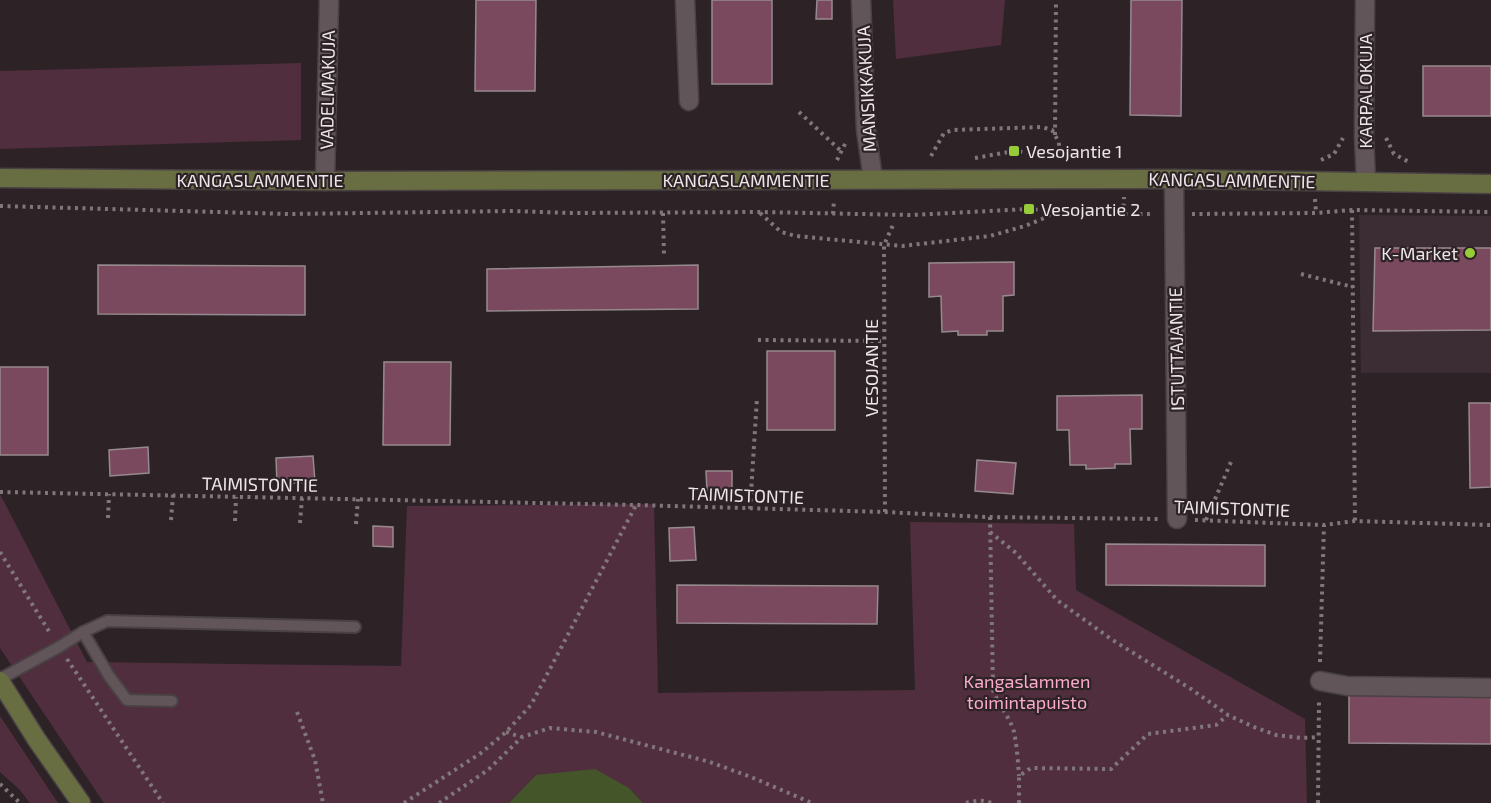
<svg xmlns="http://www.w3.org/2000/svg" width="1491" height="803" viewBox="0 0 1491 803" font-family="'Exo 2',sans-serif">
<rect width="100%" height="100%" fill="#2d2327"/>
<polygon fill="#3c2c33" points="1359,215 1491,216 1491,373 1361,373"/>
<g fill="#502e3d">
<polygon points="893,0 1005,0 1001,45 896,59"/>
<polygon points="301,63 301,140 0,149 0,71"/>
<polygon points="0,494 87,662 401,666 407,506 654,504 658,693 915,690 910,522 1074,524 1076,590 1305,719 1307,803 643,803 629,788 536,775 509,803 104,803 0,648"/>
<polygon points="0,716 58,803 30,803 19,789 0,772"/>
</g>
<polygon fill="#445629" points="595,769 629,788 643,803 509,803 536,775"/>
<g fill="#7a495e" stroke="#968a8e" stroke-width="1.5">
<polygon points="476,0 536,0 535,91 475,91"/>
<rect x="712" y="0" width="60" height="84"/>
<polygon points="817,0 832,0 832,19 816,19"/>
<polygon points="1131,0 1182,0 1181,116 1130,115"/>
<rect x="1423" y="66" width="68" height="50"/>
<polygon points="1375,248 1491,248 1491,330 1373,331"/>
<polygon points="1014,262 1014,295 1003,296 1003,331 987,331 987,335 958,335 958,331 942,332 941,296 929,297 929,263"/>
<polygon points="98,265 305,266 305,315 98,314"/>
<polygon points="698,265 698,309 487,311 487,269"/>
<rect x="767" y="351" width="68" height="79"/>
<polygon points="384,362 451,362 450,445 383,445"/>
<rect x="0" y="367" width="48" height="88"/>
<polygon points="1142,395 1142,429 1130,429 1131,464 1115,464 1115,468 1086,469 1086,465 1070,465 1069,430 1057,430 1057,396"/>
<polygon points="1469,403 1491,403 1491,487 1470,488"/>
<polygon points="148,447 149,473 110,476 109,450"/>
<polygon points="313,456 315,482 277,484 276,458"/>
<polygon points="977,460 1016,463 1013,494 975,491"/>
<polygon points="706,471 732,471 732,491 707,492"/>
<polygon points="373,526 393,527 393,547 373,546"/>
<polygon points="694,527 696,560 670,561 669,528"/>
<polygon points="1106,544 1265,545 1265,586 1106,585"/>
<polygon points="677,585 878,586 877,624 677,623"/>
<polygon points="1349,695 1491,696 1491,744 1349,743"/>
</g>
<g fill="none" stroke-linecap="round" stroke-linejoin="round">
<defs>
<g id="lane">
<polyline points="83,632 109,676 127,700 172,701"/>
<polyline points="0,679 59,647 83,632 107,621 355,627"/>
</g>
<g id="street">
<polyline points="685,0 689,101"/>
<polyline points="861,0 866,130 873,179"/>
<polyline points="1365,0 1364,137 1366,181"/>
<polyline points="1174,179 1177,519"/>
<polyline points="325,181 329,0"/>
<polyline points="1320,681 1347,686 1491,688"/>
</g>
<g id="secondary">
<polyline points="0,178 325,181 1174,179 1491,184"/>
<polyline points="0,681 37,740 81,803"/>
</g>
</defs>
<use href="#lane" stroke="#494144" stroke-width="14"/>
<use href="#street" stroke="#494144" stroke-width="21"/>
<use href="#secondary" stroke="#494144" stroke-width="21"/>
<g stroke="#80777a" stroke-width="4" stroke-dasharray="3 4.5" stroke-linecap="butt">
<polyline points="799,112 841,151"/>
<polyline points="1055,135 1056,0"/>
<polyline points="1386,138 1394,154 1409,162"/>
<polyline points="931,156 944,133 953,130 1042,127 1052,130 1059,142 1059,156"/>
<polyline points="975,158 1014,151 1071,157"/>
<polyline points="837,160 847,140"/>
<polyline points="1321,160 1334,154 1343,138"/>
<polyline points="1315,199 1316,213"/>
<polyline points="0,206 289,214 513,211 569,213 759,212 911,215 1029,209 1098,214 1154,214"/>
<polyline points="1352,210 1355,521"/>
<polyline points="663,213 664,255"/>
<polyline points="760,213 781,232 796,236 902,246 990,236 1025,226 1042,219 1057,211"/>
<polyline points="833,214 834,200"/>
<polyline points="1123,214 1124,197"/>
<polyline points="1192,214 1316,213 1352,210 1491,212"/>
<polyline points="1301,274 1353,287"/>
<polyline points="758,340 885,341"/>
<polyline points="0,492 636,505 885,512 985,517 1158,519"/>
<polyline points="750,509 757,398"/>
<polyline points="885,512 884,245 893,225"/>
<path d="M 990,517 L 993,690 C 998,705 1010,717 1014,732 C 1017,746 1018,762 1019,776"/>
<polyline points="108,518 109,494"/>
<polyline points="171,520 173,495"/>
<polyline points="1195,520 1324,525 1355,521 1491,525"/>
<polyline points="1206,520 1231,462"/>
<polyline points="235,521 236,497"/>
<polyline points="300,523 302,498"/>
<polyline points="356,524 358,499"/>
<polyline points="990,532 1016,553 1057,600 1111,639 1191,689 1228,715 1254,727 1276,735 1302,738 1318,737"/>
<polyline points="0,552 50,633"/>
<polyline points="67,659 163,803"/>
<polyline points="1320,662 1324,525"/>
<polyline points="297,712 315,760 323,803"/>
<polyline points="506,732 521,737"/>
<polyline points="0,784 20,803"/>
<polyline points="404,803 481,753 506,732 531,705 636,505"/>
<polyline points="439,803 488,770 522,737 550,728 596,732 710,762 751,777 812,803"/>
<path d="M 966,803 C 974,801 983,799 991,803"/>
<polyline points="1019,803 1019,776 1031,768 1111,769 1148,734 1216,725 1228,715"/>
<polyline points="1318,803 1319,700"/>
</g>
<use href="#lane" stroke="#615559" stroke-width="10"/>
<use href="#street" stroke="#615559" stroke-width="18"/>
<use href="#secondary" stroke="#686e41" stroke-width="18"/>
</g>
<g fill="#97cc38" stroke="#2d2327" stroke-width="2">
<rect x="1008" y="145" width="12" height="12" rx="3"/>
<rect x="1023" y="203" width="12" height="12" rx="3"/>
<circle cx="1470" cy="253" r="6"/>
</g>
<g text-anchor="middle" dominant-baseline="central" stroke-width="4.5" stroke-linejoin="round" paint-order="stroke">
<g font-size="18" fill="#ede6e8" stroke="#2d2327">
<text transform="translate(866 89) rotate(-93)">MANSIKKAKUJA</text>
<text transform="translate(327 90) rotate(-89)">VADELMAKUJA</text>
<text transform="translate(1365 91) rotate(-90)">KARPALOKUJA</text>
<text x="260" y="180">KANGASLAMMENTIE</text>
<text x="746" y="180">KANGASLAMMENTIE</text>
<text transform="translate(1232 180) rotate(1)">KANGASLAMMENTIE</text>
<text transform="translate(1176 349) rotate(-91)">ISTUTTAJANTIE</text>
<text transform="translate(871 368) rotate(-90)">VESOJANTIE</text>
<text transform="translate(260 484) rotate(1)">TAIMISTONTIE</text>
<text transform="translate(746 495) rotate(2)">TAIMISTONTIE</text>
<text transform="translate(1232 508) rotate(2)">TAIMISTONTIE</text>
</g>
<g font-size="18" fill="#ede6e8" stroke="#2d2327" text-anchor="start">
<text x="1026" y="151">Vesojantie 1</text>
<text x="1041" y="209">Vesojantie 2</text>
<text x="1458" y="253" text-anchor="end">K-Market</text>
</g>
<g font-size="18" fill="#faaaca" stroke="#2d2327">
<text x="1027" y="681">Kangaslammen<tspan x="1027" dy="21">toimintapuisto</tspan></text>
</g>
</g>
</svg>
